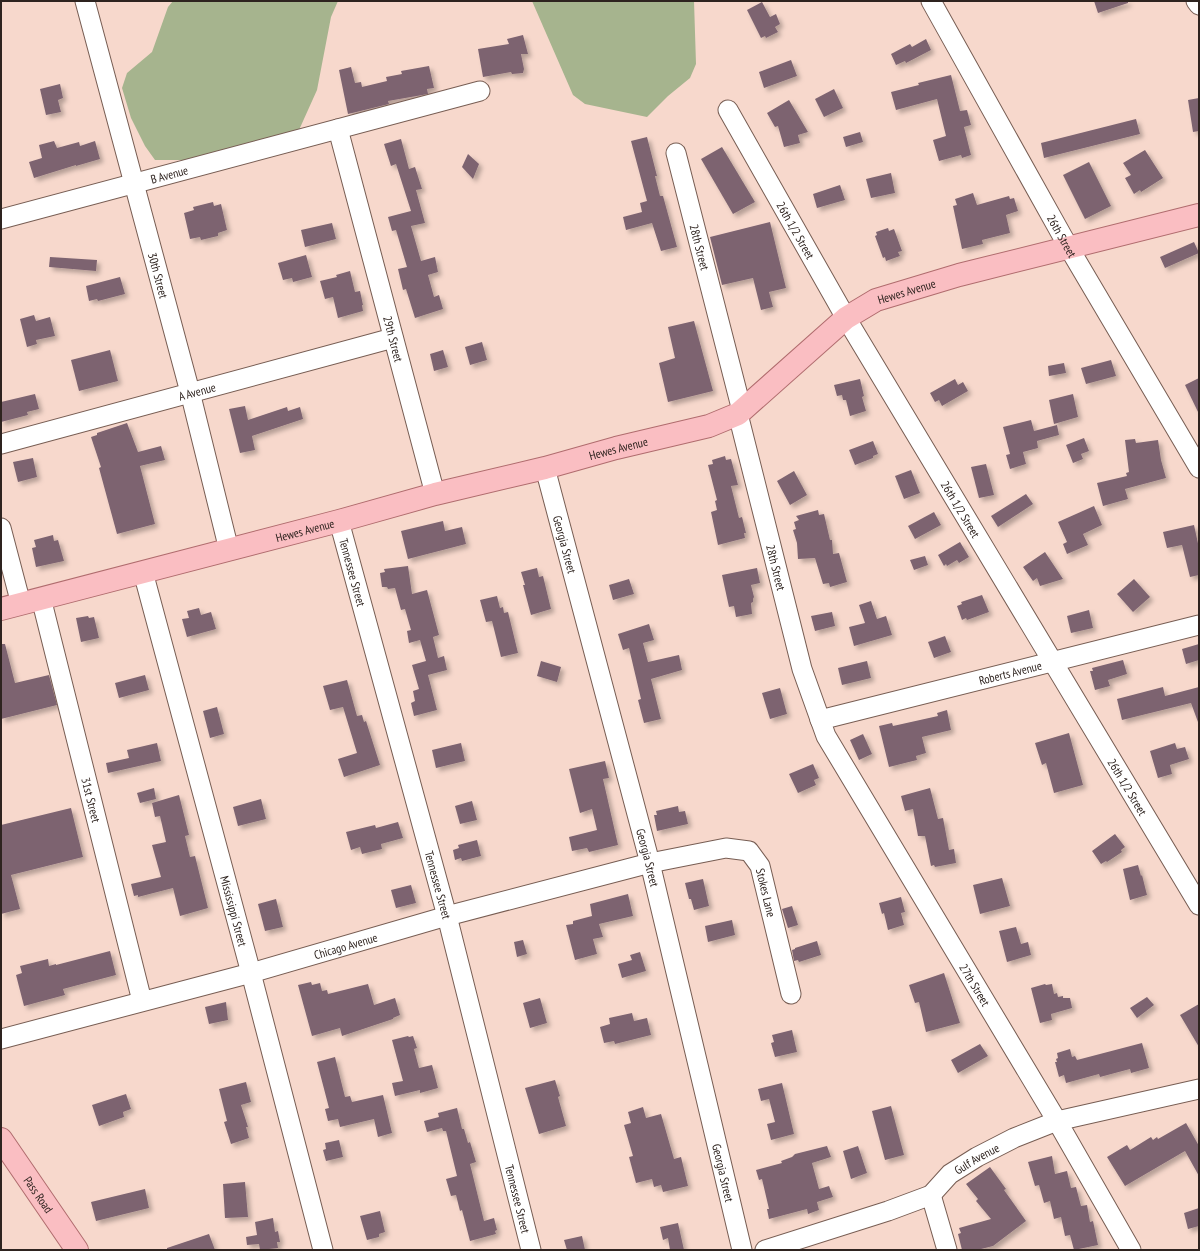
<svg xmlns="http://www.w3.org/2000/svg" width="1200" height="1251" viewBox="0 0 1200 1251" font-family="'PT Sans Narrow',sans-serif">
<defs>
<filter id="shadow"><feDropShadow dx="3.5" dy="3.5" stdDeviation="2" flood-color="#0004"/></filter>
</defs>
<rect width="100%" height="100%" fill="#f7d8cc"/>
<g fill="#a6b48e">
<polygon points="173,1 338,1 331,17 317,90 299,130 229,152 184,160 155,160 145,146 131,118 122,88 127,73 152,52 168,7"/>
<polygon points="532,1 694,1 696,64 690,78 668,96 647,117 585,104 573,95"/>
</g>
<g fill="#7d6370" filter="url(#shadow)">
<polygon points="1094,1 1128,1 1128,3 1098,13"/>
<polygon points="762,2 770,17 776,14 780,24 775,27 778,32 766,38 765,36 761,38 747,10"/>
<polygon points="523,35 528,54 521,54 524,69 523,73 512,74 511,72 483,77 478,49 509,44 507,39"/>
<polygon points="926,39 931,50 906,63 905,61 896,65 891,54 910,44 912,47"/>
<polygon points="791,60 797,76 764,88 759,72"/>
<polygon points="429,66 434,88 427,89 428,94 388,101 389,104 348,114 339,70 351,67 355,83 361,82 362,87 387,81 386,77 402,74 401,71"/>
<polygon points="951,75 960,111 967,110 971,125 964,127 971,155 962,158 961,155 939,161 933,140 946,136 937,99 896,110 891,92 919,85 918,83"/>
<polygon points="60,84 63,98 58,100 61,112 46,115 40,89"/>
<polygon points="834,89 843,108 824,117 815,99"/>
<polygon points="1199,98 1199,131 1193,132 1188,100"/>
<polygon points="789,100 808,132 798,135 800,143 784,147 778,126 775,127 767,113"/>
<polygon points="1136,119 1140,134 1044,158 1041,143"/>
<polygon points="860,132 863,142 846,147 843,137"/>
<polygon points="647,137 657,176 655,176 660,196 663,196 677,247 661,251 652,223 626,230 623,217 642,212 640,203 647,201 631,141"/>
<polygon points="401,139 409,169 415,167 422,189 416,190 425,223 411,226 421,261 435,257 438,272 428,275 434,297 439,295 443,309 415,318 406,289 403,290 398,269 407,267 396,230 392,231 388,217 411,211 396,164 391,166 384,144"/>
<polygon points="54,141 57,148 79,142 80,146 95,141 100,159 76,166 76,165 34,178 29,162 42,158 39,145"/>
<polygon points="722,147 755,202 733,214 701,159"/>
<polygon points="1145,150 1163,178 1141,192 1140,190 1134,194 1125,178 1131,175 1123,163"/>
<polygon points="468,154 479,164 473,179 462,167"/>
<polygon points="1089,162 1111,206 1085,219 1063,175"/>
<polygon points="891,173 895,193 871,198 866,179"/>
<polygon points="840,185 845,200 817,208 813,194"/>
<polygon points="973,193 977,205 1009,196 1010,199 1014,198 1018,211 1006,215 1010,233 982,240 983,244 962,249 953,206 957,205 955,199"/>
<polygon points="213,202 214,206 221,204 227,230 218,233 218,236 201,240 200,237 190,239 184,213 194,210 193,207"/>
<polygon points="770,222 786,288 769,292 773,307 761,310 753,278 722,285 710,237"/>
<polygon points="332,223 336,239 305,247 301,230"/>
<polygon points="888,228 889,231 894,229 902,251 898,252 900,256 886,261 885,257 883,258 875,236 877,235 876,232"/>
<polygon points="1194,242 1199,253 1165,268 1160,257"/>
<polygon points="306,255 312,277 293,282 292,278 283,280 278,263"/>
<polygon points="50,257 97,260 96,271 49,267"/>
<polygon points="350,271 355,292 360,291 363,305 362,305 363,311 338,318 333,297 325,299 320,281 337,277 336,275"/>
<polygon points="120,277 125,294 98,301 97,299 89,301 86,286"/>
<polygon points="34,315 36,321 50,317 55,336 36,340 37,344 27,347 20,319"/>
<polygon points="694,321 713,391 668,402 659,363 675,358 668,327"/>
<polygon points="482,342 487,360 470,365 465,347"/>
<polygon points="110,350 118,381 79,391 71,360"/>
<polygon points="443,350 448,367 434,371 430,354"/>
<polygon points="1111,360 1116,376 1086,384 1081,368"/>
<polygon points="1064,363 1066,373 1049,376 1048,366"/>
<polygon points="1199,378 1199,414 1185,385"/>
<polygon points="860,379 864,396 862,397 866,411 850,416 846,400 843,400 842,395 837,396 834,385"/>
<polygon points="955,379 958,385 963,382 968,391 942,406 939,400 935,402 930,393"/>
<polygon points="35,394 39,409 27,412 28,415 1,422 1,402"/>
<polygon points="1073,394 1078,417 1054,424 1049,400"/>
<polygon points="245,406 248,420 287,407 288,411 300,407 303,419 252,436 255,450 240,453 229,409"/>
<polygon points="1031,420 1034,431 1057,425 1059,435 1037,441 1038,448 1023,452 1026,464 1010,469 1006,455 1010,454 1003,427"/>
<polygon points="127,423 138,452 161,446 165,460 140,466 155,524 117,534 99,468 101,467 91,437 97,435 97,433"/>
<polygon points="1084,438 1089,451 1081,454 1083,459 1073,463 1066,445"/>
<polygon points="1135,439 1136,443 1158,440 1161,460 1166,478 1125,489 1128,499 1103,506 1097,483 1127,476 1126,473 1129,472 1125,440"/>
<polygon points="873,441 878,454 873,456 873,458 855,465 849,450"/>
<polygon points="725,456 726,460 731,459 738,485 731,486 739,518 742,517 746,533 744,533 745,538 718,545 711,512 717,510 715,501 717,500 708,465 713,464 712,460"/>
<polygon points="33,458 37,477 18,482 13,462"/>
<polygon points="986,464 994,495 979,498 971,467"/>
<polygon points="911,470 920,493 904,499 895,476"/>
<polygon points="794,471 807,495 790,505 777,481"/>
<polygon points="1026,494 1033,504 998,527 991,516"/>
<polygon points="1094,506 1102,525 1083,534 1088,545 1067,554 1063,544 1067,542 1058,522"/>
<polygon points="818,510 819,515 824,514 830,540 832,540 833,554 839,553 847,582 830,587 829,583 823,584 815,558 798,559 797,543 793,530 796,529 794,522 799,520 796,516"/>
<polygon points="934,512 941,525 915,539 908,526"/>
<polygon points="443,521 445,531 462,527 466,544 408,559 401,531"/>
<polygon points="1194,525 1199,548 1199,575 1190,577 1182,545 1167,548 1163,532"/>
<polygon points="53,535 54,541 58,540 64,561 36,567 32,548 36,547 34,540"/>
<polygon points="960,542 969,557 959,563 957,560 947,566 946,564 944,566 938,555"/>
<polygon points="1045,552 1063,579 1040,586 1037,578 1033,581 1023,567"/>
<polygon points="925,556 928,565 914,570 910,560"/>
<polygon points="408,566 412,594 427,590 439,635 433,637 438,658 444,656 447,670 428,675 437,710 414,716 411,703 415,701 413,691 419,689 412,665 426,661 420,640 409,643 407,631 411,630 405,609 401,610 395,588 388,589 387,587 382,587 380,573 385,572 384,569"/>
<polygon points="537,568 539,577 543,576 551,609 531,615 523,585 525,585 521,572"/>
<polygon points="757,568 760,583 751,585 754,597 753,599 753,602 751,603 752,614 736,617 734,606 729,607 722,575"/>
<polygon points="629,579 634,594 613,600 609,585"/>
<polygon points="1134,579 1150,597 1133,612 1117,594"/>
<polygon points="982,595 989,612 967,620 966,618 962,620 957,606 962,604 961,602"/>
<polygon points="497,596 500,608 503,607 504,613 508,612 518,653 501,657 492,621 486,622 480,600"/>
<polygon points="871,601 877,619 886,616 892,635 854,646 849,627 865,623 859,605"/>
<polygon points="199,608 201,615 211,612 216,629 187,637 182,619 189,618 187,611"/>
<polygon points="1089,610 1093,628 1071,633 1067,616"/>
<polygon points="832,612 835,626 815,631 811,616"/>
<polygon points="88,616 89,618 94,617 99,638 81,642 76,618"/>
<polygon points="649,624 654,640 643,643 648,662 679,655 682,670 651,679 661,719 644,723 638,700 641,699 629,648 623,650 618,634"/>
<polygon points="945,636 951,652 934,658 928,642"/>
<polygon points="1,644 5,644 15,683 49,675 57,705 1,719"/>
<polygon points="1199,644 1199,660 1186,664 1182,649"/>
<polygon points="1123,660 1127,674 1108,680 1110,686 1095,690 1090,671 1093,671 1092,668"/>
<polygon points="541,661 561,667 557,682 537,676"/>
<polygon points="867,661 871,678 842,685 838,668"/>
<polygon points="145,675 149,690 119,698 115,683"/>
<polygon points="347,680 357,716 362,715 364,722 366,721 380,765 344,777 338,759 357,753 343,707 330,710 323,686"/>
<polygon points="1163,687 1165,696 1199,687 1199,722 1198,722 1191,703 1122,720 1117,699"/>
<polygon points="780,688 787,714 770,719 762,693"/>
<polygon points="217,707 224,734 210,738 203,711"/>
<polygon points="947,710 951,730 922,737 926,753 916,756 917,760 889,767 879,726 892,723 893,726 938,716 937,713"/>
<polygon points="1069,733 1083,785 1054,793 1046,763 1042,765 1035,743"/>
<polygon points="863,734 872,754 859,760 850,740"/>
<polygon points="157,743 161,761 108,773 106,763 129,758 127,750"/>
<polygon points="461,743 465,761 436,768 432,750"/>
<polygon points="1175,743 1177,749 1185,747 1189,759 1170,765 1172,774 1158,778 1150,751"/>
<polygon points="605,761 609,778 603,779 618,845 589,852 587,848 572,851 569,837 597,830 592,809 580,813 569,769"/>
<polygon points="813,764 819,778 814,780 816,785 798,793 789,774"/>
<polygon points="154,788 156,799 140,803 137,793"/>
<polygon points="930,788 938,819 943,818 949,850 954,849 956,863 935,867 934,865 931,866 925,836 918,836 913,809 905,811 901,796"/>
<polygon points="179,795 189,835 185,836 190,857 195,856 208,908 180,916 173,888 138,897 138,895 134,896 131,884 161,877 152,845 166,842 160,816 155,817 152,803"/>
<polygon points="261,799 266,819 238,826 233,807"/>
<polygon points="472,801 477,820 460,824 455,806"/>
<polygon points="678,806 679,812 685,811 688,824 657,831 654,815 657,815 656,811"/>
<polygon points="71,808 83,857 11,875 20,909 1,914 1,825"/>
<polygon points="398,822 403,838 381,844 382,849 362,854 360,847 351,850 346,832 375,825 376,828"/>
<polygon points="1115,834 1125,847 1121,850 1122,852 1107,862 1106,861 1101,864 1092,851"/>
<polygon points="477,840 481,856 462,861 461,858 455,860 453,850 459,848 458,845"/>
<polygon points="1138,865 1141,876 1142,875 1147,895 1130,900 1123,869"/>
<polygon points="1002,878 1010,906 980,914 973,885"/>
<polygon points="703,879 709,906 694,910 691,899 689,899 685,883"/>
<polygon points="411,885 416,903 396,908 391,890"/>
<polygon points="628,894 633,916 599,924 603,937 593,939 597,954 575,960 566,925 573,924 573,921 592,916 590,904"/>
<polygon points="901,897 905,912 901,913 904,925 888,930 884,913 882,914 879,903"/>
<polygon points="276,899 283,927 265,931 258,904"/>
<polygon points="792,906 798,925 788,928 782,909"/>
<polygon points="732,920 735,935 708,942 705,926"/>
<polygon points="1016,927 1021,944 1028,942 1031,955 1007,962 999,931"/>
<polygon points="523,940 527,954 517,957 514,942"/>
<polygon points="817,941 821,955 799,962 798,960 794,961 792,950 795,949 795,948"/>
<polygon points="110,951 116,975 63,989 65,995 24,1006 16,975 22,973 20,966 48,959 49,966 56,964 56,965"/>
<polygon points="640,952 646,971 622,978 618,964 632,960 630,955"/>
<polygon points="944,973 960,1023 926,1032 919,1002 915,1003 909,985"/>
<polygon points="311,982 312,985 320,983 322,991 327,990 328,994 368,984 374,1005 395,998 400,1015 393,1018 393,1019 342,1036 340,1028 312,1036 298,985"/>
<polygon points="1045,984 1046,985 1052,984 1054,994 1057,993 1058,997 1063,996 1063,998 1070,998 1072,1008 1051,1014 1052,1020 1040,1023 1031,988"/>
<polygon points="1147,997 1154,1005 1137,1018 1130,1008"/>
<polygon points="540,998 547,1023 530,1028 523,1003"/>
<polygon points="226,1002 228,1020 209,1024 205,1007"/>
<polygon points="1199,1004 1199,1047 1180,1015"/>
<polygon points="632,1013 634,1021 647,1018 651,1035 615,1044 614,1041 604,1043 600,1027 610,1024 609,1018"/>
<polygon points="792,1030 797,1052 775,1057 771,1043 774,1042 772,1035"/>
<polygon points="408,1036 409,1037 413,1036 417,1048 414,1049 419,1068 432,1065 438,1088 420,1093 420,1090 395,1096 392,1083 403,1081 392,1040"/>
<polygon points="1142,1043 1149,1068 1131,1073 1130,1069 1100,1077 1099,1074 1066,1083 1064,1075 1059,1077 1055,1062 1057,1062 1056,1059 1058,1058 1057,1053 1070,1049 1072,1057 1075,1056 1077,1060"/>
<polygon points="980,1044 988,1056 958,1073 951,1060"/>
<polygon points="335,1057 345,1097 350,1096 352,1102 383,1095 392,1133 378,1137 374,1119 340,1127 338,1119 328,1121 325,1109 329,1108 317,1062"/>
<polygon points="555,1080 560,1096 558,1097 566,1126 539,1134 525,1088"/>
<polygon points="246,1082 251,1102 241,1105 248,1127 246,1127 249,1138 231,1144 224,1122 227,1121 219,1089"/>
<polygon points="782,1083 794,1134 771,1140 767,1124 775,1122 769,1099 761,1101 758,1089"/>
<polygon points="126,1094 131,1109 123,1112 124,1117 99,1126 92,1105"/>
<polygon points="891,1106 904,1155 885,1160 872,1111"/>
<polygon points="643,1107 646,1118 661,1114 674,1159 681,1157 688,1186 663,1192 661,1185 654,1187 652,1179 636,1183 629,1157 633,1156 624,1125 631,1123 628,1112"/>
<polygon points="457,1108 462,1129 464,1129 468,1143 470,1142 476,1162 470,1164 484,1221 494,1218 497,1230 495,1231 496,1234 470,1241 462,1210 460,1211 456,1195 451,1196 446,1179 457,1176 446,1131 443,1131 442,1128 427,1132 424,1121 439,1117 438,1113"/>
<polygon points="1186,1123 1199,1146 1199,1176 1185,1151 1125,1186 1107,1157 1127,1145 1130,1150 1151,1137 1153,1140 1157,1137 1158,1139"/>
<polygon points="339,1140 343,1157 326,1161 323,1150 326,1149 325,1143"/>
<polygon points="827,1146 831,1157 812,1163 819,1189 829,1186 833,1197 817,1202 819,1210 808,1214 807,1209 769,1219 767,1209 769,1209 762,1179 759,1180 756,1170 782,1163 781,1161 792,1157 795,1154"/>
<polygon points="858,1146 867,1173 851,1179 843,1151"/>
<polygon points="1052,1156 1055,1174 1067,1171 1071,1188 1076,1187 1081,1206 1087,1205 1090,1222 1093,1221 1098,1245 1074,1250 1070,1235 1065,1236 1061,1217 1054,1219 1050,1201 1044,1203 1039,1185 1035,1186 1028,1162"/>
<polygon points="990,1167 1006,1189 1004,1190 1026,1221 993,1246 977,1250 962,1250 958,1234 961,1233 959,1228 991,1219 976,1201 978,1199 966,1184"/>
<polygon points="245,1182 248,1217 225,1218 223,1184"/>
<polygon points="145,1189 149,1208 96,1221 91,1202"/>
<polygon points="1199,1208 1199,1226 1188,1229 1184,1213"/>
<polygon points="380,1211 385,1232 379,1234 379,1237 367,1240 360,1216"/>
<polygon points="273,1218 275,1232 278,1231 280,1242 277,1242 278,1248 260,1250 259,1244 247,1245 246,1237 257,1235 255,1222"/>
<polygon points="678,1223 684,1250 670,1250 668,1238 663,1240 660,1227"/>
<polygon points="209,1234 215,1250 167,1250 167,1248"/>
<polygon points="582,1236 585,1250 567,1250 564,1240"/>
</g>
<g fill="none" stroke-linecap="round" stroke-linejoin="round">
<defs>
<g id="minor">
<path id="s1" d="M 85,1 L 190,392 L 229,550"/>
<path id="s2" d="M 931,1 L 1069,248 L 1199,468"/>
<polyline points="1196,1 1199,5"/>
<path id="s3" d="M 728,110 L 846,318 L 1199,905"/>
<path id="s4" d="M 338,129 L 435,494"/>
<path id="s5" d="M 676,153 L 742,411"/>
<path id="s6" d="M 1,219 L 480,91"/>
<path id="s7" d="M 738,414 L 802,669 L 826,736 L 1057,1121 L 1131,1250"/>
<path id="s8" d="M 1,444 L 393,338"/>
<path id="s9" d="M 545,468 L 650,863 L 742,1250"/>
<path id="s10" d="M 339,521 L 447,916 L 531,1250"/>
<polyline points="1,528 21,604"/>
<path id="s11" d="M 143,572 L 251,973 L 323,1250"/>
<path id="s12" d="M 41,598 L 142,1001"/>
<path id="s13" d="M 820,720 L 1199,625"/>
<path id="s14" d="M 1,1039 L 251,973 L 447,916 L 650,863 L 726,848 L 749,851 L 760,866 L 791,994"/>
<polyline points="931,1195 947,1250"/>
<path id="s15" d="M 765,1250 L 888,1211 L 931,1195 L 950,1174 L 977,1157 L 1014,1138 L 1057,1121 L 1199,1089"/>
</g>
<g id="major">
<path id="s16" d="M 1,609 L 339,521 L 435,494 L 545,468 L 616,448 L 709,426 L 738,414 L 846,318 L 876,300 L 959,275 L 1199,215"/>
<path id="s17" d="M 1,1139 L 77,1250"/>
</g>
</defs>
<use href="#minor" stroke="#775d53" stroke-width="21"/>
<use href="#major" stroke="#b06c6e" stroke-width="24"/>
<use href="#minor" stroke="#fff" stroke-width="19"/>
<use href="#major" stroke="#fabec2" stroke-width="22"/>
</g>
<g text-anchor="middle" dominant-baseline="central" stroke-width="4" stroke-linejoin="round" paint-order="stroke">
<g font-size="12" fill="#2e231f" stroke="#fbe8e1">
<text stroke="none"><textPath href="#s6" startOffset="174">B Avenue</textPath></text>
<text stroke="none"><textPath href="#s3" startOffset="138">26th 1/2 Street</textPath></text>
<text stroke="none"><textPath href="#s2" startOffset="269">26th Street</textPath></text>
<text stroke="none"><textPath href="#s5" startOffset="97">28th Street</textPath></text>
<text stroke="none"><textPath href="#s1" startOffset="284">30th Street</textPath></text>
<text stroke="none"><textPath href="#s16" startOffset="974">Hewes Avenue</textPath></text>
<text stroke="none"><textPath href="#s4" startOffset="217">29th Street</textPath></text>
<text stroke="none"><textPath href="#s8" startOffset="203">A Avenue</textPath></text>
<text stroke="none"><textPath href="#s16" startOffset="638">Hewes Avenue</textPath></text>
<text stroke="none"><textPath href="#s3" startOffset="462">26th 1/2 Street</textPath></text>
<text stroke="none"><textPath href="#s16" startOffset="314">Hewes Avenue</textPath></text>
<text stroke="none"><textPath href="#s9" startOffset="79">Georgia Street</textPath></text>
<text stroke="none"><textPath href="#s7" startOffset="158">28th Street</textPath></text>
<text stroke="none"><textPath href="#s10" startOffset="53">Tennessee Street</textPath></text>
<text stroke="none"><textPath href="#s13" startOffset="196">Roberts Avenue</textPath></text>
<text stroke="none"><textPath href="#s3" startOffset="786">26th 1/2 Street</textPath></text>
<text stroke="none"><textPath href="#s12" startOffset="208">31st Street</textPath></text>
<text stroke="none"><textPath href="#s9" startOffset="403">Georgia Street</textPath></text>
<text stroke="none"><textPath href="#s10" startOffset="377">Tennessee Street</textPath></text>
<text stroke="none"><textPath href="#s14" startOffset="819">Stokes Lane</textPath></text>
<text stroke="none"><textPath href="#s11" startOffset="351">Mississippi Street</textPath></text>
<text stroke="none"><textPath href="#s14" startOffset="357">Chicago Avenue</textPath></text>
<text stroke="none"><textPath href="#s7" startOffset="624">27th Street</textPath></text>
<text stroke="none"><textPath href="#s15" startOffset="234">Gulf Avenue</textPath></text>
<text stroke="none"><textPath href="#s9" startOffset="727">Georgia Street</textPath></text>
<text stroke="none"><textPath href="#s17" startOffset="67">Pass Road</textPath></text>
<text stroke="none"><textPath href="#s10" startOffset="701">Tennessee Street</textPath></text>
</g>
</g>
<rect width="1200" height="1251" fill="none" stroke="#2e231f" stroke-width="4"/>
</svg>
